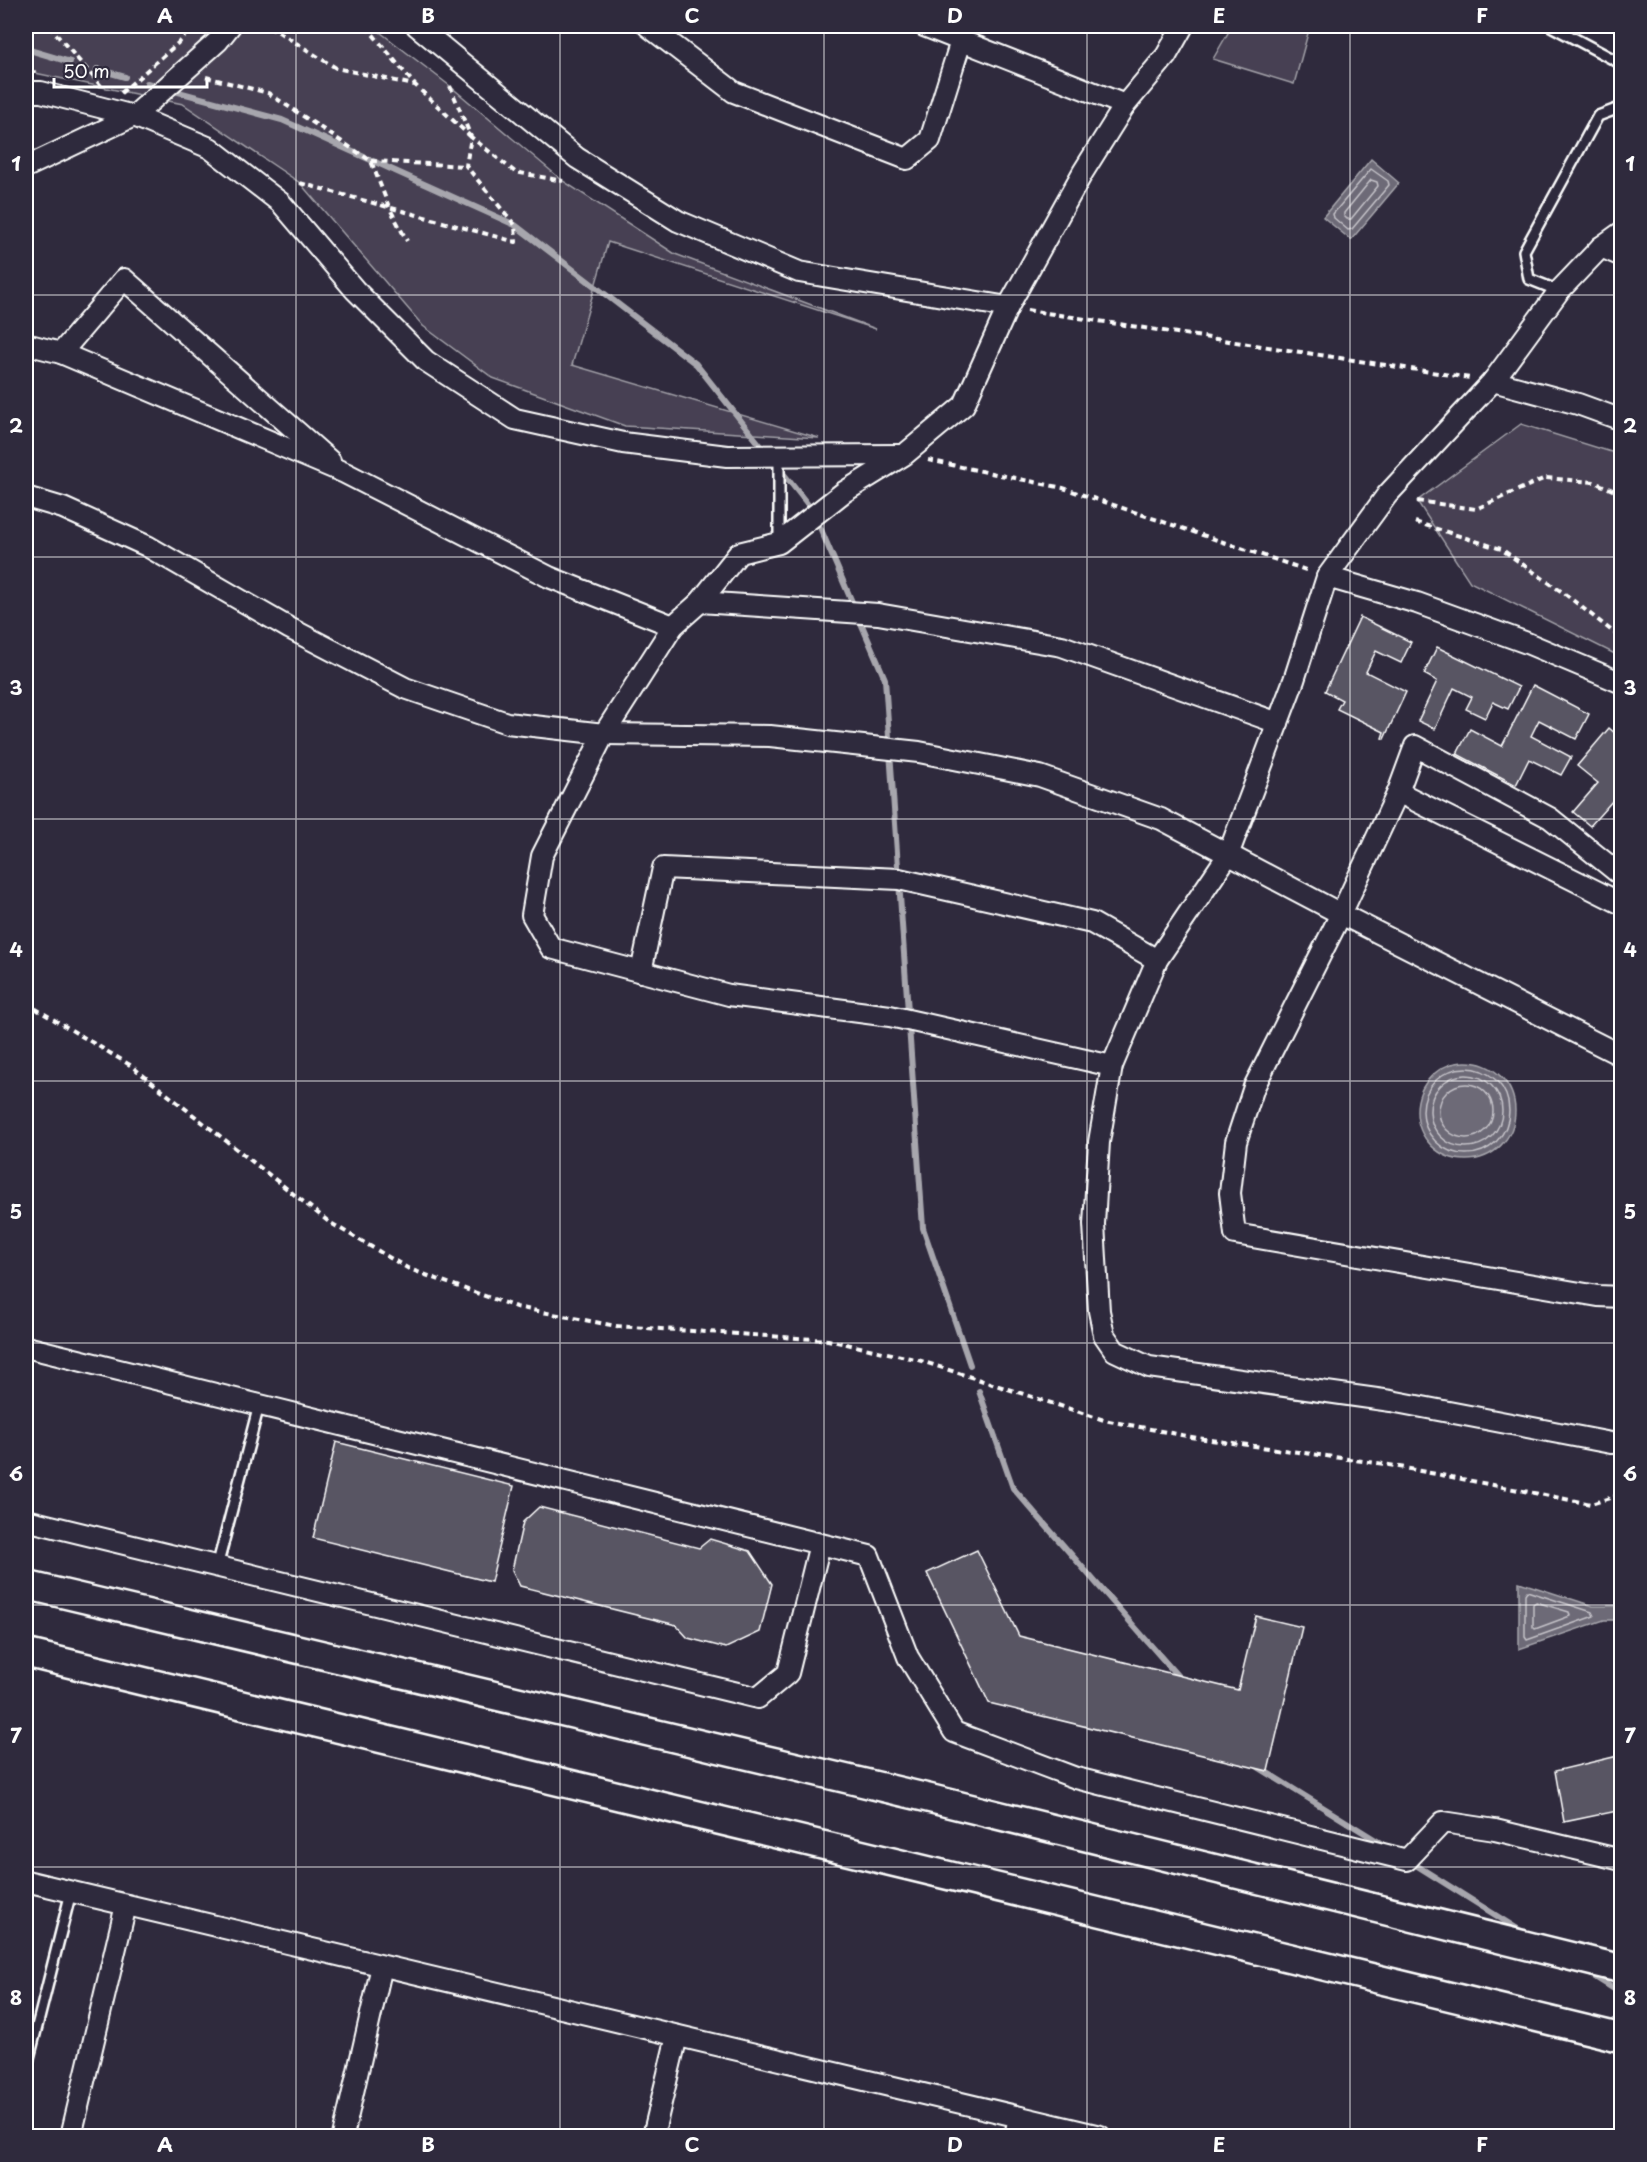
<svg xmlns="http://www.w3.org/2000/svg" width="1647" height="2162" viewBox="0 0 1647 2162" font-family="'Playpen Sans',sans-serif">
<rect width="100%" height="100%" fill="#2f2a3d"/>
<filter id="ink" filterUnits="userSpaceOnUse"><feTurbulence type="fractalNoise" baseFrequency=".0167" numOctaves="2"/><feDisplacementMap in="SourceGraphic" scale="12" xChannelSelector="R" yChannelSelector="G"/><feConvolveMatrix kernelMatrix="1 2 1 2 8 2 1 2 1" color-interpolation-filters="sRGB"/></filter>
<g filter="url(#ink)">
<g fill="#464152" stroke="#a2a0a8" stroke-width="1.5">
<polygon points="26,26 372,26 450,86 563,181 675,254 876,329 608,242 572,365 819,438 625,426 493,378 423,326 300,183 183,104 35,73 26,74"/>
<polygon points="1232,26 1310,26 1294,84 1213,59"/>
<polygon points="1521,424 1621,455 1621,657 1470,582 1417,501"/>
</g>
<g fill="#6d6a77" stroke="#a7a6ad" stroke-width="1.5">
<polygon points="1371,159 1399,183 1351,240 1323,217"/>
<circle cx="1466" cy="1111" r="49"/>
<polygon points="1519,1582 1593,1606 1621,1606 1621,1620 1604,1620 1519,1649"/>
</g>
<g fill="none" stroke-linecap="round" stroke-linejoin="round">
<g stroke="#c5c3c9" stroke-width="1.5">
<polygon points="1371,169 1388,181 1389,185 1352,229 1348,230 1334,218 1333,214"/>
<polygon points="1371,180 1377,182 1378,186 1351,219 1347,219 1344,216 1344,213"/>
<circle cx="1466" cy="1111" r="43"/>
<circle cx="1466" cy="1111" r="36"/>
<circle cx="1466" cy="1111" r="27"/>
<polygon points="1527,1591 1592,1612 1594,1616 1527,1640 1525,1637 1525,1594"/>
<polygon points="1536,1602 1569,1612 1570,1616 1535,1629 1533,1627 1533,1604"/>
</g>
<g stroke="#a7a6ad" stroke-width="6">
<polyline points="26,49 70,62"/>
<polyline points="97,69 125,77"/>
<polyline points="147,83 161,87"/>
<polyline points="171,90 282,120 515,225 696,364 765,451"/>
<polyline points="779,468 813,511 885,679 923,1228 970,1365"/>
<polyline points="979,1391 1013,1488 1182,1681"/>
<polyline points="1258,1767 1387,1847"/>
<polyline points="1411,1862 1524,1933"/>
<polyline points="1587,1972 1622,1994"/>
</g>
</g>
<g fill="#595564" stroke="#fff" stroke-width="1.5">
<polygon points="1360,617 1411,642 1401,663 1376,651 1366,672 1406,692 1384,739 1382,738 1384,732 1337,709 1342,700 1325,691"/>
<polygon points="1437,647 1519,687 1508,709 1493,702 1485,718 1466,709 1472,697 1454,688 1435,729 1418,721 1437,681 1424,674"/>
<polygon points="1533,685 1589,714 1576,739 1539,720 1531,736 1571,757 1561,775 1529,759 1516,785 1457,754 1470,729 1502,746"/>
<polygon points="1609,728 1622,739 1622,790 1590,826 1573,812 1598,783 1577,766"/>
<polygon points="336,1442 514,1486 491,1582 313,1538"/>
<polygon points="539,1507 699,1548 710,1539 750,1551 772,1584 760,1632 726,1648 688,1638 676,1625 520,1586 512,1570 523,1522"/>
<polygon points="977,1550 1019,1636 1238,1690 1256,1616 1302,1627 1268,1771 989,1703 927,1573"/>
<polygon points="1622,1755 1622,1810 1564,1822 1555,1771"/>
</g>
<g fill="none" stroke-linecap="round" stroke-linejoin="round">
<defs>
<g id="lane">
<polyline points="1551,26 1622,64"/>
<polyline points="1559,291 1529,279 1524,251 1598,116 1622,107"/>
<polyline points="779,540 779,455"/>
<polyline points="217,1567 259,1405"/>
<polyline points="26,2070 71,1892"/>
</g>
<g id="street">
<polyline points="417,26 577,158 678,221 799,272 1008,307"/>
<polyline points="648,26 734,92 907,159 930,140 961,41"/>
<polyline points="924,26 1125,105"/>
<polyline points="26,92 41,92 134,116 210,148 281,203 355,290 426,361 515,419 623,443 727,456 903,455"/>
<polyline points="26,167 134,116 218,41 230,26"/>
<polyline points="1601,247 1622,256"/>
<polyline points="26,344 61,353 345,473 549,577 673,626"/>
<polyline points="61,353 124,279 330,461"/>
<polyline points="1493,381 1578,404 1622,420"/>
<polyline points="26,497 63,508 147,546 289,628 405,688 507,723 604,734 770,736 919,752 1040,776 1161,819 1341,914 1622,1056"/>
<polyline points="1327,577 1387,495 1493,381 1559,291 1601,247 1622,232"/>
<polyline points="700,602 878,614 1062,646 1278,723"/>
<polyline points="1622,683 1527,643 1417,603 1327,577 1294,680 1228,855 1157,960 1112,1066 1099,1142 1094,1224 1099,1311 1104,1335 1115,1351 1149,1367 1391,1401 1611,1443 1622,1442"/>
<polyline points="1398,792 1622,904"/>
<polyline points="1622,876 1550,818 1415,746 1398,792 1341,914 1254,1087 1236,1142 1230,1193 1235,1234 1598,1296 1622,1297"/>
<polyline points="641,972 663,868 899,879 1092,923 1157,960"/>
<polyline points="1112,1066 890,1016 729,995 551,948 532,915 542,856 604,734 673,626 700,602 739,553 779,543 844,492 904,455 964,405 1008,307 1083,172 1125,105 1166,56 1183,26"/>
<polyline points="26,1347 869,1556 908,1657 954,1732 1076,1778 1407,1860 1443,1822 1495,1830 1622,1860"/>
<polyline points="26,1520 758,1698 788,1673 820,1544"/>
<polyline points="26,1881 1100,2136"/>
<polyline points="71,2136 126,1905"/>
<polyline points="343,2136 382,1966"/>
<polyline points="653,2136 677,2036"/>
<polyline points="1015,2136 1019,2117"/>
</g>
<g id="secondary">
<polyline points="26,1585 928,1798 1622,1969"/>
<polyline points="26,1653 1622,2038"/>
</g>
</defs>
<use href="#lane" stroke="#fff" stroke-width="14"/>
<use href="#street" stroke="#fff" stroke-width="24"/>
<use href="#secondary" stroke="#fff" stroke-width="32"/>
<g stroke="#fff" stroke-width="4" stroke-dasharray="6 4.5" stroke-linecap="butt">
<polyline points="49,26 102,87"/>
<polyline points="269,26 336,68 414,85"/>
<polyline points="26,64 29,65 35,73"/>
<polyline points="206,77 268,93 371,161 389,207 407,241"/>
<polyline points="450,86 471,137 515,172 563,181"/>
<polyline points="121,93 178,43 193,26"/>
<polyline points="371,161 466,166"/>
<polyline points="300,183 516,242 515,225 466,166 471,137 415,85 366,26"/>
<polyline points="1027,310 1470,378"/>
<polyline points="928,460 1063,488 1309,571"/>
<polyline points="1417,501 1476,509 1545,478 1594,482 1622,494"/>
<polyline points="1415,522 1501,549 1565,594 1622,639"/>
<polyline points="26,1003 130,1065 329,1222 409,1269 516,1307 616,1326 828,1340 915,1359 1104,1420 1197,1438 1384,1464 1591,1504 1622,1494"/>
</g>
<use href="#lane" stroke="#2f2a3d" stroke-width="9"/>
<use href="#street" stroke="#2f2a3d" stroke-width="20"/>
<use href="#secondary" stroke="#2f2a3d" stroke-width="27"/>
</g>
</g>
<path fill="none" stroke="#fff" stroke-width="1.5" stroke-opacity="0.55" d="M 296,26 L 296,2136M 560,26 L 560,2136M 824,26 L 824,2136M 1087,26 L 1087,2136M 1350,26 L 1350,2136M 26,295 L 1622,295M 26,557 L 1622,557M 26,819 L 1622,819M 26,1081 L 1622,1081M 26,1343 L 1622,1343M 26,1605 L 1622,1605M 26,1867 L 1622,1867"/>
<rect width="1647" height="2162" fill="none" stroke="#2f2a3d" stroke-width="66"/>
<path d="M54 78v9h153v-9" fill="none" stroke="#ffffff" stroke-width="3"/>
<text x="63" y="78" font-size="18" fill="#ffffff" stroke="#2f2a3d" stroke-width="4.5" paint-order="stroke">50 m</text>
<rect x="33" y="33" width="1581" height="2096" fill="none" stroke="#fff" stroke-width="2"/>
<g font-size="20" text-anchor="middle" font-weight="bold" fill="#fff">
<text x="165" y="23">A</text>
<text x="428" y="23">B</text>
<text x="692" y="23">C</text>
<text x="955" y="23">D</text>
<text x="1219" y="23">E</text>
<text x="1482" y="23">F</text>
<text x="16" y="171">1</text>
<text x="1630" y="171">1</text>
<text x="16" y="433">2</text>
<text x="1630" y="433">2</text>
<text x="16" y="695">3</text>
<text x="1630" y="695">3</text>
<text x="16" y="957">4</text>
<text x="1630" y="957">4</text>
<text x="16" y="1219">5</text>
<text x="1630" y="1219">5</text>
<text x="16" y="1481">6</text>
<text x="1630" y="1481">6</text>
<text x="16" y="1743">7</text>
<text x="1630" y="1743">7</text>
<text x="16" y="2005">8</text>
<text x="1630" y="2005">8</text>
<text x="165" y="2152">A</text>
<text x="428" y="2152">B</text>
<text x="692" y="2152">C</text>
<text x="955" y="2152">D</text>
<text x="1219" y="2152">E</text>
<text x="1482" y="2152">F</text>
</g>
</svg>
